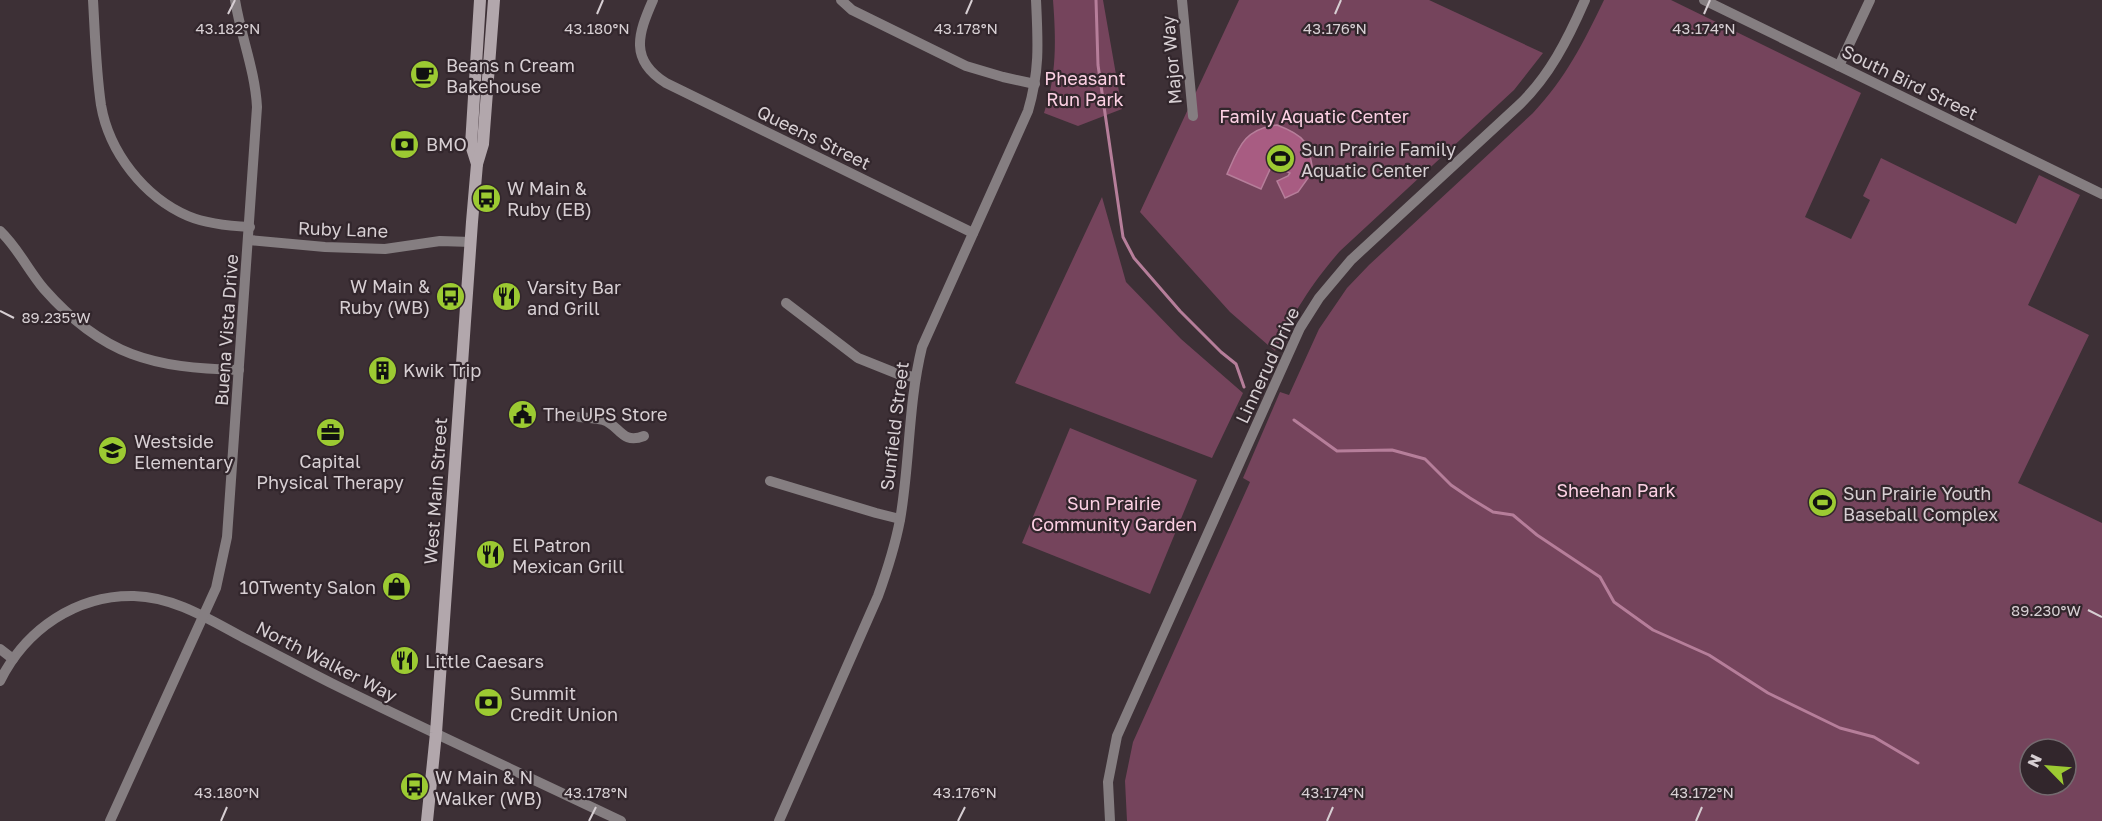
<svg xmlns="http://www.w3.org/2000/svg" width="2102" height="821" viewBox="0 0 2102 821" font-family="'Golos Text',sans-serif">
<rect width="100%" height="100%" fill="#3d3036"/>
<g fill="#75445c" fill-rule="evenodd">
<path d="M 1053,0 L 1103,0 L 1122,109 L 1078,126 L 1044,113 C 1057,75 1056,40 1053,0 Z"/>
<path d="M 1239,0 L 1429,0 L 1543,53 L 1514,90 L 1340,251 C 1312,283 1294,312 1275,351 L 1230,312 L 1140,212 Z"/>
<path d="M 1604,0 L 1671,0 L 1861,93 L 1805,217 L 1851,239 L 1870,200 L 1863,196 L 1881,158 L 2016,224 L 2039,175 L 2080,195 L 2028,305 L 2089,335 L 2018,483 L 2102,523 L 2102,821 L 1127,821 L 1125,781 L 1133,742 L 1250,482 L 1243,478 L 1280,392 L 1289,395 L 1319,329 L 1347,288 L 1369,265 L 1533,113 C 1565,79 1584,42 1604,0 ZM 2030,749 L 2066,749 L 2066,785 L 2030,785 Z"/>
<polygon points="1102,197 1126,282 1181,339 1243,393 1212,458 1015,383"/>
<polygon points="1070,428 1197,480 1150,594 1022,543"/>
</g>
<path fill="#a85c82" stroke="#b67e9a" stroke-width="1.5" d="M 1277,125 C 1306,136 1308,142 1313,171 L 1298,192 L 1285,198 L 1277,181 L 1288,176 L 1290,173 L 1272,165 L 1261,189 L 1227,174 C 1239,147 1244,129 1277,125 Z"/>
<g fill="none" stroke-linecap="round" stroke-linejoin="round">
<g stroke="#b67e9a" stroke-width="3">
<polyline points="1096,0 1098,65 1123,237 1134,258 1180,311 1221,352 1236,364 1244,387"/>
<polyline points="1294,420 1337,451 1392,450 1425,459 1451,485 1470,498 1493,512 1513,515 1537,535 1600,577 1614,602 1653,630 1709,655 1768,693 1840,728 1874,737 1918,763"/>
</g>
<g stroke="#857e81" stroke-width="10">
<path d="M 93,0 C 95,34 96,71 101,105 C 109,152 144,197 188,216 C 207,224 229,226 250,227"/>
<path d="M 653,0 C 638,34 629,60 666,83 L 973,233"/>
<polyline points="841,0 852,10 966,66 1003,77 1035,84"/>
<polyline points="1182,0 1193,116"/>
<polyline points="1704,0 2102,194"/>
<polyline points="1839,66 1870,0"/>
<path d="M 0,231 C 18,248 28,270 44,289 C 103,356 153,368 239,370"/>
<polyline points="249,240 325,247 385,249 440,241 471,242"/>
<polyline points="786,303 858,358 898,374 914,377"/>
<path d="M 579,417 C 587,418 595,418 603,420 C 620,425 621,445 644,436"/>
<polyline points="770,481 876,513 900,519"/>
<polyline points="0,649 13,659"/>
<path d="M 0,681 C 26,629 76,595 134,596 C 175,597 210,620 244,638 C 274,653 303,669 333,684 C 428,731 525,775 621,821"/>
<path d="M 110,821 L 216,588 L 227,537 L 257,107 C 255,70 241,37 235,0"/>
<path d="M 779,821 L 878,596 C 887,571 895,546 900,520 C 910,463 908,404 922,347 L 1028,111 C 1040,70 1038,42 1036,0"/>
<path d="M 1110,821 L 1108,782 L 1117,736 L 1300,328 L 1319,298 L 1351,260 L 1518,106 C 1549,77 1568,39 1585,0"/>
</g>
<g stroke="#b2a7ac" stroke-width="12">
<polyline points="477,164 471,145 480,0"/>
<polyline points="427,821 436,733 472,222 477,164 483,144 494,0"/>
</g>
</g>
<path fill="none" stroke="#d7cfd3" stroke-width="2" d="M 228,14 L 235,0M 597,14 L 603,0M 966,14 L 972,0M 1335,14 L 1341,0M 1704,14 L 1710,0M 0,311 L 14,318M 2088,610 L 2102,617M 221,821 L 227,807M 589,821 L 596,807M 958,821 L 965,807M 1327,821 L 1333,807M 1696,821 L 1702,807"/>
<defs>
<symbol id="cafe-disc" viewBox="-11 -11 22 22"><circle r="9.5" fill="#9cca32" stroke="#32262c"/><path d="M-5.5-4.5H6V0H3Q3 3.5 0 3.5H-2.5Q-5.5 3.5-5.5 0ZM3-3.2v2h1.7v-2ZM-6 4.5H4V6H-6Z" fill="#111"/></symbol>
<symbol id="bank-disc" viewBox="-11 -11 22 22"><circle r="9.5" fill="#9cca32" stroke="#32262c"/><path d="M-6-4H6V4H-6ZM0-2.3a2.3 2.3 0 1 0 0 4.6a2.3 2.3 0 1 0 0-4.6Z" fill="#111"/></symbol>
<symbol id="stadium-disc" viewBox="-11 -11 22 22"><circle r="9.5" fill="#9cca32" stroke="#32262c"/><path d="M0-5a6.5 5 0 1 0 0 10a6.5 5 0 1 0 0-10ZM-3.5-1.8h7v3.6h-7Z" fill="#111"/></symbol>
<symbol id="bus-disc" viewBox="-11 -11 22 22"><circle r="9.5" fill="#9cca32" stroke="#32262c"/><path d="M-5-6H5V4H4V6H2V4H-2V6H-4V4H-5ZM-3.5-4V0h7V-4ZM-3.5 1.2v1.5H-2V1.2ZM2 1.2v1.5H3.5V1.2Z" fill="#111"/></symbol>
<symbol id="restaurant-disc" viewBox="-11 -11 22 22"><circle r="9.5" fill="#9cca32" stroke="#32262c"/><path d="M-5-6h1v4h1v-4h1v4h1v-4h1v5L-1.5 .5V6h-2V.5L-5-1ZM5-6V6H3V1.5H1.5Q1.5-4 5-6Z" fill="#111"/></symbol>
<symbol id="building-disc" viewBox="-11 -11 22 22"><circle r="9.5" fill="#9cca32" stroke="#32262c"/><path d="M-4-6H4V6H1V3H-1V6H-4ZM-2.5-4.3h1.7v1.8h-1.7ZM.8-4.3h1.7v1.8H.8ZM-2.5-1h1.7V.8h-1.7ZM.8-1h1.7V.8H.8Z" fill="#111"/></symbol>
<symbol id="civic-disc" viewBox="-11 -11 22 22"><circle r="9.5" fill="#9cca32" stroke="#32262c"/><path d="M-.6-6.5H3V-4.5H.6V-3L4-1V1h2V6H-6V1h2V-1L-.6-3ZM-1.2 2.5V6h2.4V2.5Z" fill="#111"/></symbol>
<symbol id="office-disc" viewBox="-11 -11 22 22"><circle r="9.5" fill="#9cca32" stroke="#32262c"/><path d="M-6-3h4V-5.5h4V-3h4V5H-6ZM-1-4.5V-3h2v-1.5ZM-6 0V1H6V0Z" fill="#111"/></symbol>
<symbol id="school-disc" viewBox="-11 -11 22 22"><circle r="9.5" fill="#9cca32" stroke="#32262c"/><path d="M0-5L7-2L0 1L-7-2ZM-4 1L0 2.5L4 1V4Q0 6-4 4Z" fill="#111"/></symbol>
<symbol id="shop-disc" viewBox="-11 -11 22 22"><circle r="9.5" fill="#9cca32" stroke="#32262c"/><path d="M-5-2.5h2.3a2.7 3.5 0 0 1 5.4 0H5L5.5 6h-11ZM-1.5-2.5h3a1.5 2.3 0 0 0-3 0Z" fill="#111"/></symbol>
</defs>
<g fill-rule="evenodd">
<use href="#cafe-disc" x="408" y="58" width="33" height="33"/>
<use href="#bank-disc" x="388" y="128" width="33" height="33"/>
<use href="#stadium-disc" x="1264" y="142" width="33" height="33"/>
<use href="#bus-disc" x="470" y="182" width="33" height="33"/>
<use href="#bus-disc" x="434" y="280" width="33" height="33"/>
<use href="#restaurant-disc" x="490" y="280" width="33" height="33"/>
<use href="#building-disc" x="366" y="354" width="33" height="33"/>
<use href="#civic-disc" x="506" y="398" width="33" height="33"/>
<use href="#office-disc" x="314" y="416" width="33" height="33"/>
<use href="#school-disc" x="96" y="434" width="33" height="33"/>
<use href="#stadium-disc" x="1806" y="486" width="33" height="33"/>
<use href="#restaurant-disc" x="474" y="538" width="33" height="33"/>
<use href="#shop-disc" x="380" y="570" width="33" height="33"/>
<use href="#restaurant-disc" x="388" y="644" width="33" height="33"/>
<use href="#bank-disc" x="472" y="686" width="33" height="33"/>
<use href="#bus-disc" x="398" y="770" width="33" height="33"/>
</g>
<g text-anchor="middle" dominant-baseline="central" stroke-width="4.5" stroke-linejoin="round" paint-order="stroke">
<g font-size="18" fill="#d7cfd3" stroke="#32262c">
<text transform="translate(1171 60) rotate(-95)">Major Way</text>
<text transform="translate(1910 82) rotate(26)">South Bird Street</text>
<text transform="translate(814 137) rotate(26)">Queens Street</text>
<text transform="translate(343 229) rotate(2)">Ruby Lane</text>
<text transform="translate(226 330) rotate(-86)">Buena Vista Drive</text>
<text transform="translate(1267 365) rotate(-65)">Linnerud Drive</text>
<text transform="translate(894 426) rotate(-83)">Sunfield Street</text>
<text transform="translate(435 491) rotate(-86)">West Main Street</text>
<text transform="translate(327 661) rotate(27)">North Walker Way</text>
</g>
<g font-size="18" fill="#d7cfd3" stroke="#32262c" text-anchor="start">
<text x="446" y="65">Beans n Cream<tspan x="446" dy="21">Bakehouse</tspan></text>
<text x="426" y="144">BMO</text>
<text x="1301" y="149">Sun Prairie Family<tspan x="1301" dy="21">Aquatic Center</tspan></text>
<text x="507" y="188">W Main &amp;<tspan x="507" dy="21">Ruby (EB)</tspan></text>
<text x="430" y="286" text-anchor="end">W Main &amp;<tspan x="430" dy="21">Ruby (WB)</tspan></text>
<text x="527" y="287">Varsity Bar<tspan x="527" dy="21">and Grill</tspan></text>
<text x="403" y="370">Kwik Trip</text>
<text x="543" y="414">The UPS Store</text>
<text x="134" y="441">Westside<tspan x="134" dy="21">Elementary</tspan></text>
<text x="330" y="461" text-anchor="middle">Capital<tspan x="330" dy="21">Physical Therapy</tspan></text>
<text x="1843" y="493">Sun Prairie Youth<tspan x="1843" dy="21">Baseball Complex</tspan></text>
<text x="512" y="545">El Patron<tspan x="512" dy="21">Mexican Grill</tspan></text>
<text x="376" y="587" text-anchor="end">10Twenty Salon</text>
<text x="425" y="661">Little Caesars</text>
<text x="510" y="693">Summit<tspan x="510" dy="21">Credit Union</tspan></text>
<text x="435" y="777">W Main &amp; N<tspan x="435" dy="21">Walker (WB)</tspan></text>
</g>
<g font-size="18" fill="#fdd1e4" stroke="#32262c">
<text x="1085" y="78">Pheasant<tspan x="1085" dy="21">Run Park</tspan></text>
<text x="1314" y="116">Family Aquatic Center</text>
<text x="1616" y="490">Sheehan Park</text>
<text x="1114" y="503">Sun Prairie<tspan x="1114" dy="21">Community Garden</tspan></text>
</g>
</g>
<g font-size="15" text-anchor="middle" fill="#d7cfd3" stroke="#32262c" stroke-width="4.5" stroke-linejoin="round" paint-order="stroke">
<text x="228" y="34">43.182°N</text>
<text x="597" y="34">43.180°N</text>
<text x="966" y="34">43.178°N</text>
<text x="1335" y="34">43.176°N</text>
<text x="1704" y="34">43.174°N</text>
<text x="56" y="323">89.235°W</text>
<text x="2046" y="616">89.230°W</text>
<text x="227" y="798">43.180°N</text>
<text x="596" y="798">43.178°N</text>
<text x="965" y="798">43.176°N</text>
<text x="1333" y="798">43.174°N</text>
<text x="1702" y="798">43.172°N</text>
</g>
<g transform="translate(2048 767) rotate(295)"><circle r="28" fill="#32262c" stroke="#746a6f" stroke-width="1.5"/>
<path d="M0-4.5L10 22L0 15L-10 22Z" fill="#9cca32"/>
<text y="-9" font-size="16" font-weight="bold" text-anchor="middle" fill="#d7cfd3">N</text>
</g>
</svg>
